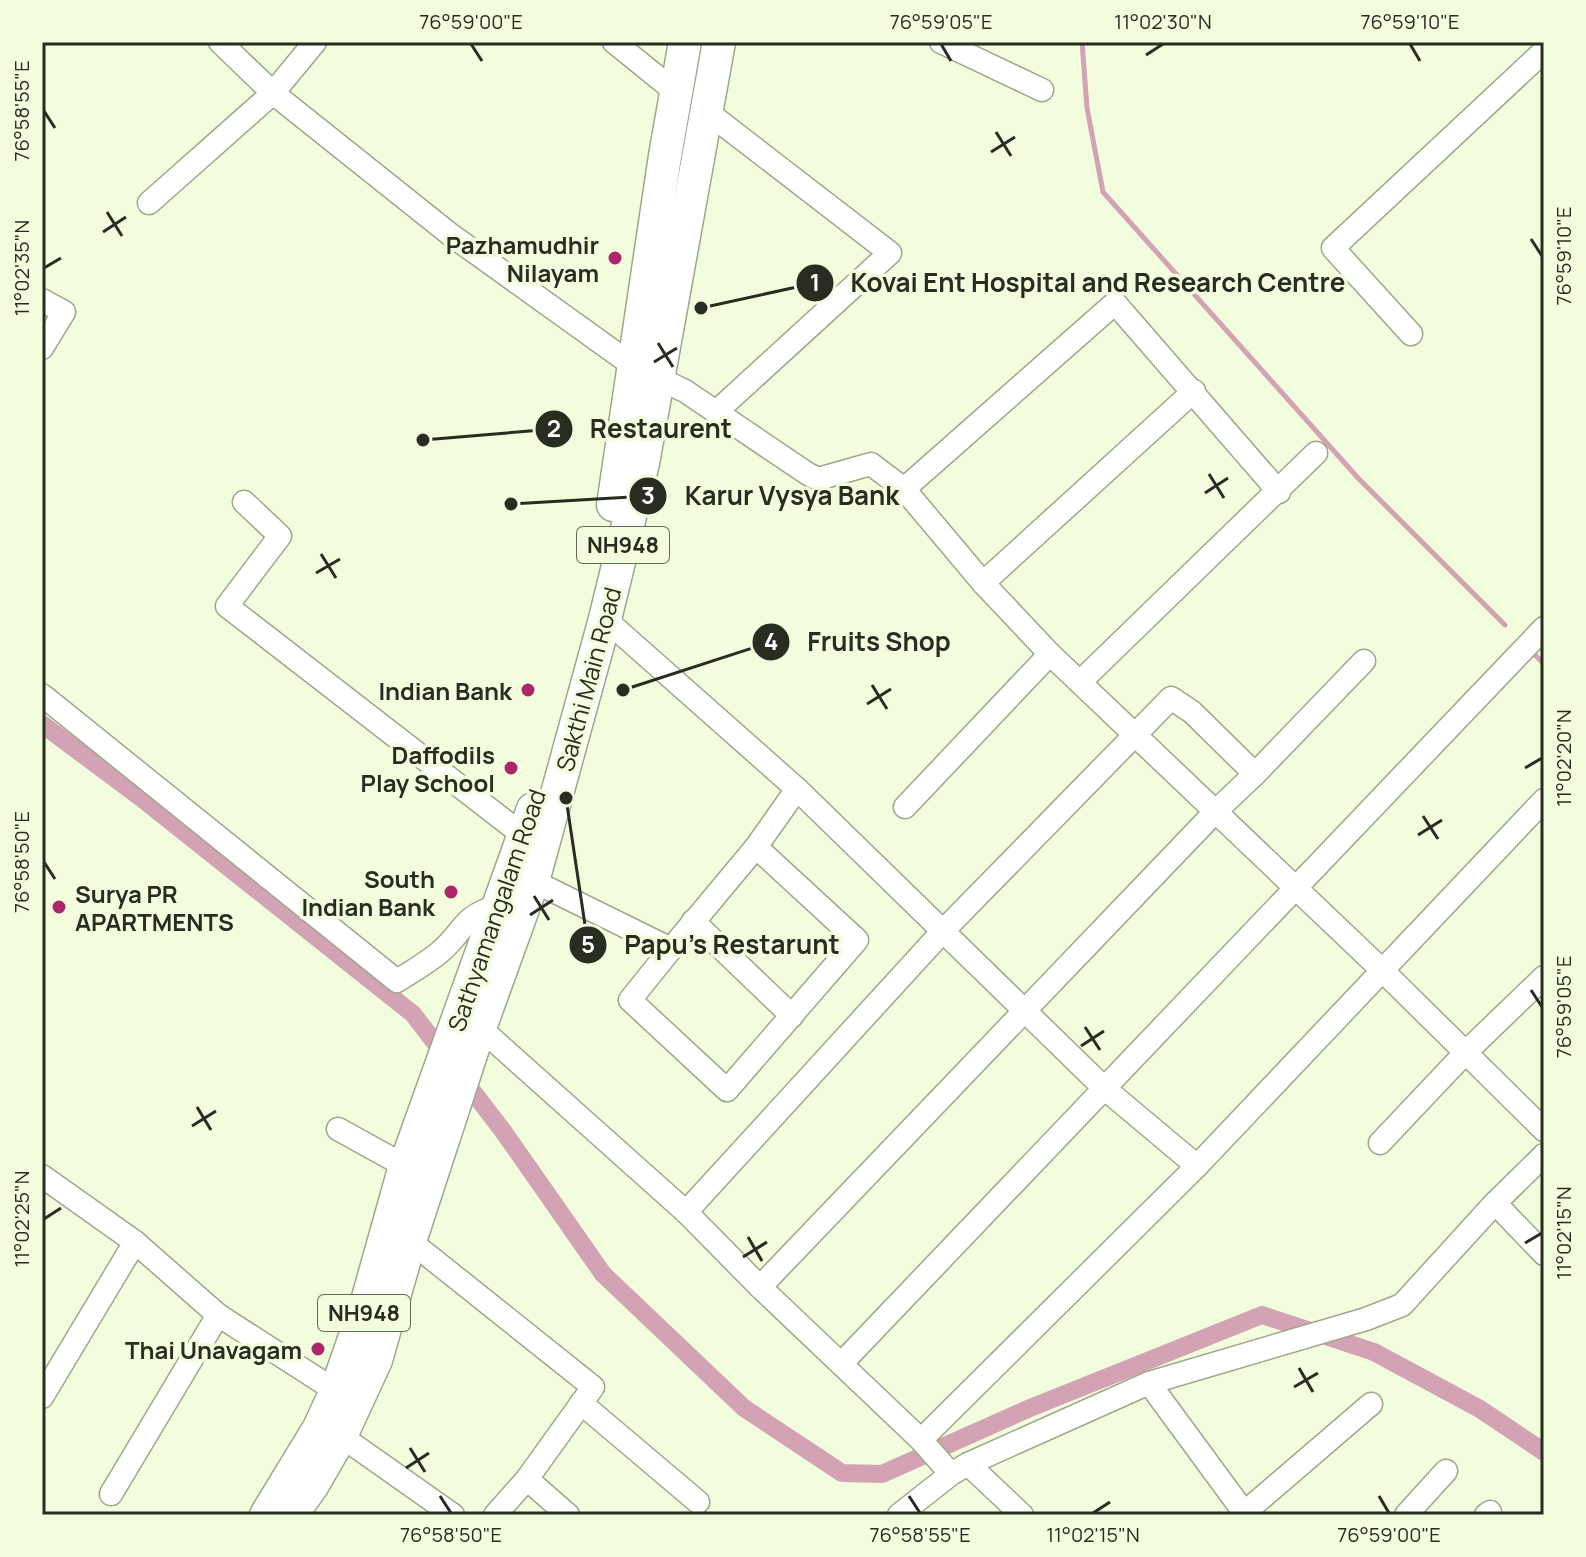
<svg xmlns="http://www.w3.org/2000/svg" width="1586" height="1557" viewBox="0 0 1586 1557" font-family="Manrope,sans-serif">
<rect width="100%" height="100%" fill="#f1fddd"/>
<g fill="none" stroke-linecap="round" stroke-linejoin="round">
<g stroke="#d3a2b4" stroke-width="5">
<polyline points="1082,42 1087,108 1103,192 1358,478 1505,625"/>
<polyline points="1535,655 1544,664"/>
</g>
<polyline stroke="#d3a2b4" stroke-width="18" points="42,724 140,797 413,1014 503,1131 603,1274 744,1408 842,1473 882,1474 1030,1408 1262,1315 1374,1352 1480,1409 1544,1452"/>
<defs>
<g id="minor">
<polyline points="220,42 273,93 451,235 635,367 685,391 808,474 818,479 871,464 904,489 983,583 1050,654 1384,972 1544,1130"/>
<polyline points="614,42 677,93"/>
<polyline points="941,42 1042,90"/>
<polyline points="706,111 890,253 716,412"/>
<polyline points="149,203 273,93 315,42"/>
<polyline points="42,300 64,312 42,348"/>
<polyline points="1411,334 1333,248 1544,51"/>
<polyline points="904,489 1115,303 1279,492"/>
<polyline points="244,502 280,536 227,606 524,836"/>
<polyline points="983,583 1194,391"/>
<polyline points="605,619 797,789 1104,1088 1197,1166"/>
<polyline points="1080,682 1316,453"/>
<path d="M 42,695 L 397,981 C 411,972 427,963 440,952 C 465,931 461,916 499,906"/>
<polyline points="905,807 1050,654"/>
<polyline points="533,881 671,949 756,847 797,789"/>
<polyline points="693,921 792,1016"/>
<polyline points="671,949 630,1000 727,1090 857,940 756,847"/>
<polyline points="480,1028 686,1212 760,1287 921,1440 951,1474"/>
<polyline points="338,1129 405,1166"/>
<polyline points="1380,1143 1466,1052 1544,977"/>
<polyline points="42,1176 135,1242 218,1315 336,1391"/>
<polyline points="1495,1203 1544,1254"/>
<polyline points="686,1212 943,931 1171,698 1192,712 1255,774"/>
<polyline points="410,1241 593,1387 527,1479 495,1515"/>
<polyline points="760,1287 1216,811 1255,774 1364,661"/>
<polyline points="841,1364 1544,628"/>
<polyline points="1149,1383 1246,1515"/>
<polyline points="42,1397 135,1242"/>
<polyline points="581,1403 698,1502"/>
<polyline points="341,1436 453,1515"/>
<polyline points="921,1440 1197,1166 1544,800"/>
<polyline points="968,1464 1022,1515"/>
<polyline points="527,1479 568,1515"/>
<polyline points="111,1494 218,1315"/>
<polyline points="1244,1513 1371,1404"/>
<polyline points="899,1515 951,1474 968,1464 1149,1383 1366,1319 1402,1305 1495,1203 1544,1155"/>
<polyline points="1406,1515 1446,1471"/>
<polyline points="1486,1515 1490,1512"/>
</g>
<g id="highway">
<polyline points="613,505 665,156 685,42"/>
<polyline points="266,1515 319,1428 336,1391 366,1305 405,1166 533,809"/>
<polyline points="291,1515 312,1486 341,1436 376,1360 410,1241 477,1036 533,881 605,619 643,463 719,42"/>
</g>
</defs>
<use href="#minor" stroke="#9da88b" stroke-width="25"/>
<use href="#highway" stroke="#9da88b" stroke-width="35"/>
<use href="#minor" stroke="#fff" stroke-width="22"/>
<use href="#highway" stroke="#fff" stroke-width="32"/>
</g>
<path fill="none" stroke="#282c21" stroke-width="3" d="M 471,44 L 482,61M 941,44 L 951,61M 1410,44 L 1420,61M 1146,55 L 1163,44M 44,111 L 55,128M 996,132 L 1011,156M 991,152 L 1015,137M 107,212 L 122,236M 103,232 L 126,217M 1531,239 L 1542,256M 44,268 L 61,258M 658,343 L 673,367M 654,362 L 677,348M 1209,474 L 1224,498M 1205,493 L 1228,478M 321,554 L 336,578M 316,573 L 340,559M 872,685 L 887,709M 867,704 L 891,689M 1525,768 L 1542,758M 1423,816 L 1438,839M 1418,835 L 1442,820M 44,862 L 55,879M 534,896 L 549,920M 530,915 L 553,900M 1531,990 L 1542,1007M 1085,1027 L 1100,1050M 1081,1046 L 1104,1031M 197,1107 L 211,1130M 192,1126 L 216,1111M 44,1219 L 61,1208M 748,1237 L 762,1261M 1525,1243 L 1542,1233M 743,1257 L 767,1242M 1299,1368 L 1313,1392M 1294,1387 L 1318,1373M 410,1448 L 425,1472M 406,1468 L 429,1453M 440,1496 L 451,1513M 909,1496 L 920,1513M 1379,1496 L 1389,1513M 1093,1513 L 1110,1502"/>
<g fill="#ad266b" stroke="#f1fddd" stroke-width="3">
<circle cx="615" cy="258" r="8"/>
<circle cx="528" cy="690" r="8"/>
<circle cx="511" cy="768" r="8"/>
<circle cx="451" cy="892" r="8"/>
<circle cx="59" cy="907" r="8"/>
<circle cx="318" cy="1349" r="8"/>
</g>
<g text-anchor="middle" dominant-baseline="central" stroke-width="7" stroke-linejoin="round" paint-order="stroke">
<g fill="#f1fddd" stroke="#646b59" stroke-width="2">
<rect x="577" y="527" width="92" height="36" rx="6"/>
<rect x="318" y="1295" width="92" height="36" rx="6"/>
</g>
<g font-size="22" font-weight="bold" fill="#282c21">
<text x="623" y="545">NH948</text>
<text x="364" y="1313">NH948</text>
</g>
<g font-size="24" font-weight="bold" fill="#282c21" stroke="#f1fddd" text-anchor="end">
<text x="599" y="244">Pazhamudhir<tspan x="599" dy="28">Nilayam</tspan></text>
<text x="512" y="690">Indian Bank</text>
<text x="495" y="754">Daffodils<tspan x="495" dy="28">Play School</tspan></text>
<text x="435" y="878">South<tspan x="435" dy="28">Indian Bank</tspan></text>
<text x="75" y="893" text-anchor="start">Surya PR<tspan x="75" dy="28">APARTMENTS</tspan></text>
<text x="302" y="1349">Thai Unavagam</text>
</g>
<g font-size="24" fill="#282c21" stroke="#f1fddd">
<text transform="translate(588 679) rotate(-75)">Sakthi Main Road</text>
<text transform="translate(496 910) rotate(-71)">Sathyamangalam Road</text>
</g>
</g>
<path fill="none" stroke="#282c21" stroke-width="3" d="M701 308L815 283M423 440L554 429M511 504L648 496M623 690L771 642M566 798L588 945"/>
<g fill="#282c21" stroke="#f1fddd" stroke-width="3">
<circle cx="701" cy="308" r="8"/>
<circle cx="423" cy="440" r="8"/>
<circle cx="511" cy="504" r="8"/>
<circle cx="623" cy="690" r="8"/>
<circle cx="566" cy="798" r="8"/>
<circle cx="815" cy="283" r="20"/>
<circle cx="554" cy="429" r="20"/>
<circle cx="648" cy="496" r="20"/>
<circle cx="771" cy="642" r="20"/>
<circle cx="588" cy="945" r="20"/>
</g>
<g font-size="24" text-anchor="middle" font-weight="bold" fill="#fff">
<text x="815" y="291">1</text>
<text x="554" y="437">2</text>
<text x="648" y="504">3</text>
<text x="771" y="650">4</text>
<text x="588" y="953">5</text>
</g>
<g font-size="26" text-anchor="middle" font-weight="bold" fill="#282c21" stroke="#f1fddd" stroke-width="7" stroke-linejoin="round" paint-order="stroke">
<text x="1098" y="292">Kovai Ent Hospital and Research Centre</text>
<text x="661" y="438">Restaurent</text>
<text x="792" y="505">Karur Vysya Bank</text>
<text x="879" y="651">Fruits Shop</text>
<text x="732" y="954">Papu's Restarunt</text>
</g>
<rect width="1586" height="1557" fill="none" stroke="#f1fddd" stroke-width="88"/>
<rect x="44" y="44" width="1498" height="1469" fill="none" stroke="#282c21" stroke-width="3"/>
<g font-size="20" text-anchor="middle" fill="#282c21">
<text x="471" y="29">76°59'00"E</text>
<text x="941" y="29">76°59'05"E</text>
<text x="1163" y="29">11°02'30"N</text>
<text x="1410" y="29">76°59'10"E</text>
<text transform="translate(22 111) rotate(-90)" y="7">76°58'55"E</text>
<text transform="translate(1564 256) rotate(-90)" y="7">76°59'10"E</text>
<text transform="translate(22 268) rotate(-90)" y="7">11°02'35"N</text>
<text transform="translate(1564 758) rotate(-90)" y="7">11°02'20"N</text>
<text transform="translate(22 862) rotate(-90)" y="7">76°58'50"E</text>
<text transform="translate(1564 1007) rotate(-90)" y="7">76°59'05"E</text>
<text transform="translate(22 1219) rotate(-90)" y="7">11°02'25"N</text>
<text transform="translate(1564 1233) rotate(-90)" y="7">11°02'15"N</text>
<text x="451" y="1542">76°58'50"E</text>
<text x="920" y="1542">76°58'55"E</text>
<text x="1093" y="1542">11°02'15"N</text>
<text x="1389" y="1542">76°59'00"E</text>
</g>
</svg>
